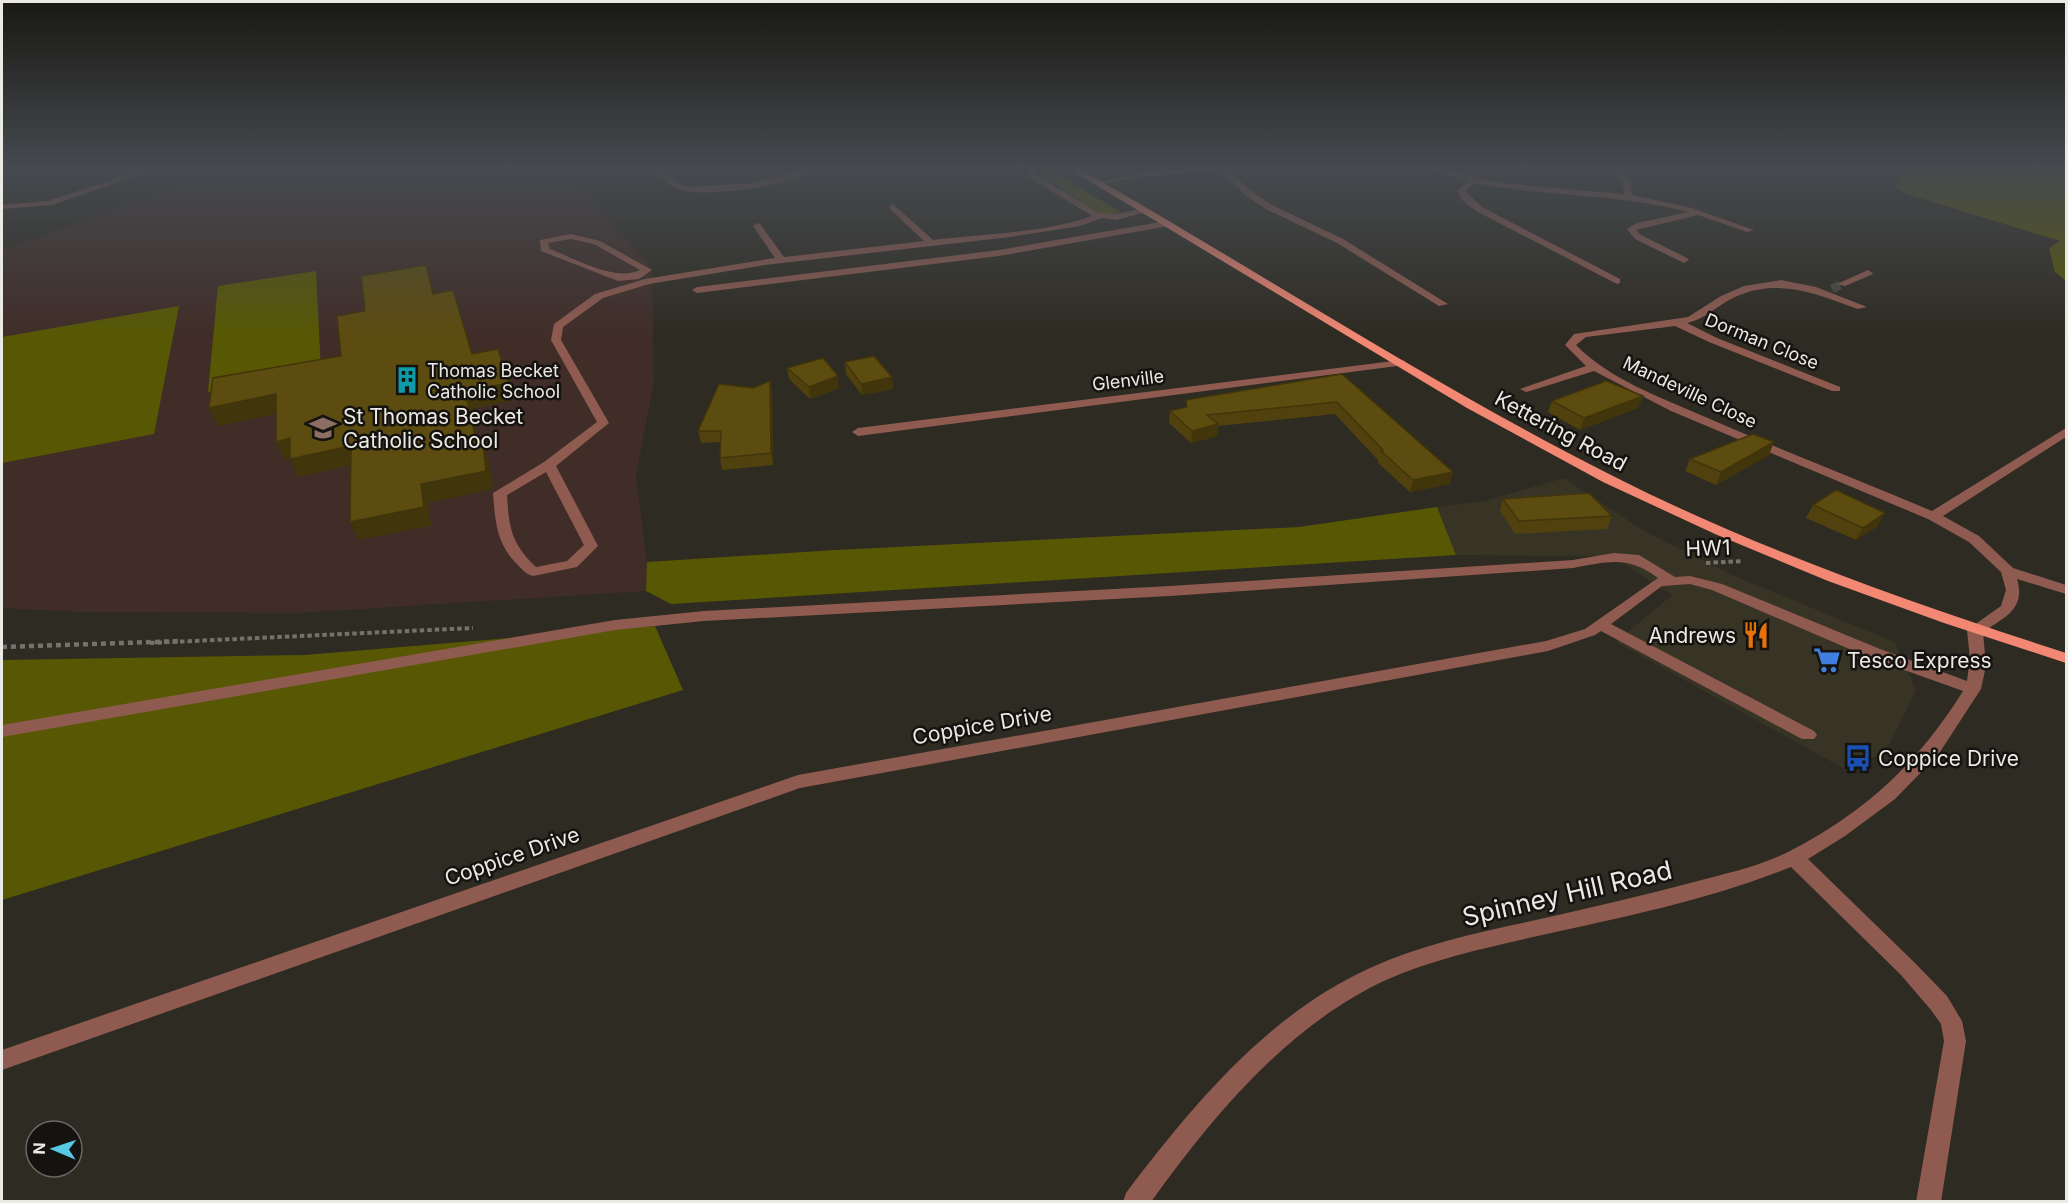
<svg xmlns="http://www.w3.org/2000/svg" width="2068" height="1203" viewBox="0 0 2068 1203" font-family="Inter,sans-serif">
<rect width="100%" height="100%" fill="#2e2b22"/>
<polygon fill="#383425" points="1564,478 1646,532 1734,576 1895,642 1916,690 1886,750 1848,771 1616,642 1672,595 1612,556 1456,555 1437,507 1485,501"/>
<polygon fill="#402d28" points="233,167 563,167 652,268 654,381 636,476 647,562 646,591 297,613 80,612 2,608 2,250"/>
<g fill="#585804">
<polygon points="1923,167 2066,167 2066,281 2055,272 2049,248 2060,241 1907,194 1895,187 1902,176"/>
<polygon points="1043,171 1054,172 1120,212 1104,216 1043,176"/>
<polygon points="316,271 321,372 208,392 218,286"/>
<polygon points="179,306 154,434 2,463 2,337"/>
<polygon points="1437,507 1456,555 671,604 646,591 647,562 836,550 1299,527"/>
<polygon points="655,626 683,690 2,900 2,660 305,655"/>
</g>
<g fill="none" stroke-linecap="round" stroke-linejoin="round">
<polyline stroke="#4a483f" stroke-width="9" stroke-dasharray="9 4.5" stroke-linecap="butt" points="1832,289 1842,284"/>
<g stroke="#74726a" stroke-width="4" stroke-dasharray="4.5 3" stroke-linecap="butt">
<polyline points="1706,563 1743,561"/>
<polyline points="150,643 473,628"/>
</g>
<polyline stroke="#74726a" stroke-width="4.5" stroke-dasharray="5 4" stroke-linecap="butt" points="2,647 182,641"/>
<g fill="#8f5b50" fill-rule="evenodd">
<polygon points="108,167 134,167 150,171 52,205 2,209 2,205 48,201 135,172"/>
<path d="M 652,167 L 661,167 L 681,185 L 692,187 L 751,183 L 812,167 L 823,167 C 800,184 709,198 681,190 C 670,188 660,176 652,167 Z"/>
<path d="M 1030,167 L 1038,167 L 1034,173 L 1036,174 L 1099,213 L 1116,214 L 1146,208 L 1150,211 L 1116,220 L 1102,218 L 1080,226 L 1010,237 L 765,265 L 649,284 L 603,298 L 563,327 L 561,340 L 609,423 L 556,466 L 598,546 L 577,567 L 533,576 C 525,574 520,567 514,561 C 496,541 495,519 493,493 L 544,462 L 597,422 L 551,340 L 554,324 L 595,294 L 645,279 L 775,258 L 753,226 L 757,223 L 760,224 L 784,257 L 924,241 L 890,209 L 889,207 L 893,204 L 933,240 C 984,234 1044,233 1092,216 L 1030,178 L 1026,173 ZM 546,472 L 584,545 L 567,561 L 536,567 C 511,543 509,528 507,495 Z"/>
<polygon points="1203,167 1236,167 1228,170 1251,191 1272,205 1343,239 1448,304 1439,306 1337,243 1266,209 1245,195 1220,170 1142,177 1098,185 1094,183 1142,173"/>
<path d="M 1424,167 L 1436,167 L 1500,183 L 1624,194 L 1623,182 L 1609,167 L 1618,167 L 1631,182 L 1632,195 L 1692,208 L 1754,230 L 1747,232 L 1698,215 L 1636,230 L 1641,235 L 1687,258 L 1689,260 L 1684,263 L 1635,239 L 1627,229 L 1637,223 L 1688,212 C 1618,193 1545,197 1474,183 L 1465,191 L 1482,207 L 1620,279 L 1620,283 L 1617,284 L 1476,211 L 1462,200 L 1457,191 L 1467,181 Z"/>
<polygon points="1166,221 1170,224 1169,226 999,256 697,293 692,290 697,287 999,250"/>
<path d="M 571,234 L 600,241 L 652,270 L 639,279 L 618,281 L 541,251 L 540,240 ZM 571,239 L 594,244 L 640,270 C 616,282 575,259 550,249 L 548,243 Z"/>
<polygon points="1868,270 1873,273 1871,275 1845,286 1837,284"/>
<path d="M 1781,280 L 1816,287 L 1867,307 L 1858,309 C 1817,294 1778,277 1735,297 C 1717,305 1706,319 1687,323 L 1717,338 L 1840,387 L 1840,391 L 1832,391 L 1709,342 L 1675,326 L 1586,337 L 1576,345 C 1609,379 1660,397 1703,416 C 1779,449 1856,479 1932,511 L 2066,428 L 2066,437 L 1943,516 L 1979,536 L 2013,568 L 2066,585 L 2066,594 L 2017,579 C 2026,609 2005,617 1983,632 L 1986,666 L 1981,689 L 1938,755 L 1895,799 L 1845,836 L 1808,859 L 1915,963 L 1947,996 L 1962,1021 L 1966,1041 L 1941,1202 L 1916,1202 L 1944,1041 L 1941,1024 L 1931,1010 L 1901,975 L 1791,867 C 1712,899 1625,917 1542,935 C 1490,947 1435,958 1386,980 C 1287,1026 1213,1116 1151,1202 L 1123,1202 L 1126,1193 C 1192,1106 1268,1014 1370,968 C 1422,944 1480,932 1536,920 C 1589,908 1641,896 1694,882 C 1724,874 1757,867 1786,853 C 1863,814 1917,765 1963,691 L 1868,657 L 1712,590 L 1690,584 L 1662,586 L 1611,624 L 1814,731 L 1817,735 L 1814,739 L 1802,739 L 1601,631 L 1595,635 L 1548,651 L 800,788 L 2,1070 L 2,1050 L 798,775 L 1546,641 L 1585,629 L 1658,578 C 1627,555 1608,562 1573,568 L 1170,596 L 704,621 L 615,630 L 2,737 L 2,725 L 615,620 L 704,611 L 1170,586 L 1573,560 L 1614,553 L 1639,555 L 1675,577 L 1690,576 L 1722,584 L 1880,649 L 1967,681 L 1970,659 L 1967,630 L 2001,606 L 2006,590 L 2001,572 L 1969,542 L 1928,519 L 1671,411 L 1594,371 L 1530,391 L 1526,392 L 1520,389 L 1586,366 L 1565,345 L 1574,334 L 1688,317 L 1721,296 L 1744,286 Z"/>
<polygon points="1401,360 1405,361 1405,365 858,436 852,432 858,428"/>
</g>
<path fill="#f28873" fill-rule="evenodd" d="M 1066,167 L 1076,167 C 1255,269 1427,382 1611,475 C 1757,549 1911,603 2066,653 L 2066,663 L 1944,623 L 1828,581 L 1715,534 L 1603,482 L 1467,408 Z"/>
</g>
<g fill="#50410e">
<polygon points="845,362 892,377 893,389 862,395 846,374"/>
<polygon points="787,368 839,388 810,399 789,379"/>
<polygon points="1342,374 1450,484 1410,492 1378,463 1378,460 1335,414 1218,426 1217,436 1191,443 1169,423 1170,411 1186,407 1186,400"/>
<polygon points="770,381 772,392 773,465 722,470 720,458 720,442 701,443 698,431 753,388"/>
<polygon points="1643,396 1638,408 1580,430 1548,412 1552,401"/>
<polygon points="1769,455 1716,485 1685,471 1690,459"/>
<polygon points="1503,499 1612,516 1607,529 1515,534 1500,511"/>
<polygon points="1813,505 1878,526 1856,540 1806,518"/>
</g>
<g fill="#41350b">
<polygon points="426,265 431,280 438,310 433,294"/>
<polygon points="838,376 839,388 810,399 809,387"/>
<polygon points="892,377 893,389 862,395 861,384"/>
<polygon points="770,381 772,392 773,465 771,453"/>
<polygon points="509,383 514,400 471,409 483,463 477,445 465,391"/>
<polygon points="276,394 284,412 218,426 209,408"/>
<polygon points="1643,396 1638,408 1580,430 1584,418"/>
<polygon points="1218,424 1217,436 1191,443 1192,431"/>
<polygon points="290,438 298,456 284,460 276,442"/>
<polygon points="1774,442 1769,455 1716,485 1721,472"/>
<polygon points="483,444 489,462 493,489 428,503 431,526 358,540 350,522 421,484"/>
<polygon points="351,446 358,464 298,477 290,459"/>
<polygon points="1453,472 1450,484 1410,492 1413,480"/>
<polygon points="1885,513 1878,526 1856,540 1863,528"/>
</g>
<g fill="#5d4c10" stroke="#41350b" stroke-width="1.5">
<polygon points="426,265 433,294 453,290 472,354 498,349 509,383 465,391 477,445 483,444 486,471 421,484 424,507 350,522 351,446 290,459 290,438 276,442 276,394 209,408 213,378 341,356 337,316 365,311 361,276"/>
<polygon points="874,356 892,377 861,384 845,362"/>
<polygon points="823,358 838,376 809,387 787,368"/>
<polygon points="1342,374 1453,472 1413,480 1381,451 1383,450 1337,402 1207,415 1218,424 1192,431 1170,411 1187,407 1186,400"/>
<polygon points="770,381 771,453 720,458 721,431 698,431 719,384 753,388"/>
<polygon points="1606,381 1643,396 1584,418 1552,401"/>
<polygon points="1753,434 1774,442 1721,472 1690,459"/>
<polygon points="1836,490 1885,513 1863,528 1813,505"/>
<polygon points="1589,493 1612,516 1519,521 1503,499"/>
</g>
<linearGradient id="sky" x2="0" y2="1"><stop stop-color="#191813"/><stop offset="0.5" stop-color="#464a4f"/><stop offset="1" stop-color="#464a4f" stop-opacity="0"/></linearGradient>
<rect width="2068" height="336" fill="url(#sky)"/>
<defs>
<symbol id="building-bare" viewBox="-9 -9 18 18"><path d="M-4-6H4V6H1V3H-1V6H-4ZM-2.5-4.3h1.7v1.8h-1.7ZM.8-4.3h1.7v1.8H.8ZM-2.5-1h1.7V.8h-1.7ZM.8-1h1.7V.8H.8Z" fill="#0f9aa8" stroke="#151310" stroke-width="2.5" paint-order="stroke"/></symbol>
<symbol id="school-bare" viewBox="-9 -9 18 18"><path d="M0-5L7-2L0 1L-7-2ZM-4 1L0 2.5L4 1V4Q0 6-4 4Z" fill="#8d6e63" stroke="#151310" stroke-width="2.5" paint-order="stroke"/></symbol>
<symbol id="restaurant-bare" viewBox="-9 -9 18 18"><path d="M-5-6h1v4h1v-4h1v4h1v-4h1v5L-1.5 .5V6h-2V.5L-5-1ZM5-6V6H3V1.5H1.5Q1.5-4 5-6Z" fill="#e8710a" stroke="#151310" stroke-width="2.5" paint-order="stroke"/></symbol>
<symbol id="supermarket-bare" viewBox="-9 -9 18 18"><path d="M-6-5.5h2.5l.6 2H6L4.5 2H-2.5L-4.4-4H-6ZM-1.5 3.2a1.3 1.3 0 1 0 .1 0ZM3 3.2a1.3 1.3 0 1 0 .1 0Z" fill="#3f7fe0" stroke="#151310" stroke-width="2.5" paint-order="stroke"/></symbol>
<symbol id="bus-bare" viewBox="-9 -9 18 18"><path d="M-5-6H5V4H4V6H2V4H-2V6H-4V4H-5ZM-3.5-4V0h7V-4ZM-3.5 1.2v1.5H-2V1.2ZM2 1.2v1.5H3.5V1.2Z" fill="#1a4fb4" stroke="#151310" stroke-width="2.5" paint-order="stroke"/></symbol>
</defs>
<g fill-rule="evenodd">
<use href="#building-bare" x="388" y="361" width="38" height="38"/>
<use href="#school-bare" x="304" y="409" width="38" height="38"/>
<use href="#restaurant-bare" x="1737" y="616" width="38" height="38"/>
<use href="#supermarket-bare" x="1808" y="641" width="38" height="38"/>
<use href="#bus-bare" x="1839" y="739" width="38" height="38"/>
</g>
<g text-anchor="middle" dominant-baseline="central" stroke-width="5" stroke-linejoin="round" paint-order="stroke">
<g font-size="18" fill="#ebe9e3" stroke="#151310">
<text transform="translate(1762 341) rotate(22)">Dorman Close</text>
<text transform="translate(1128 380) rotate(-7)">Glenville</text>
<text transform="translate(1690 392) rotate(25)">Mandeville Close</text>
</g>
<g font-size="18" fill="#ebe9e3" stroke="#151310" text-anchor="start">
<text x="427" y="370">Thomas Becket<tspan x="427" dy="21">Catholic School</tspan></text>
</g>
<g font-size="21" fill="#ebe9e3" stroke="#151310" text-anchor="start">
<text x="343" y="416">St Thomas Becket<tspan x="343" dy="24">Catholic School</tspan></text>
<text x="1736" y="635" text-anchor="end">Andrews</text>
<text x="1847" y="660">Tesco Express</text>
<text x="1878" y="758">Coppice Drive</text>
</g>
<g font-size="21" fill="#ebe9e3" stroke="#151310">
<text transform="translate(1561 431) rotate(28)">Kettering Road</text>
<text transform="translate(1708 548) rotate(-2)">HW1</text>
<text transform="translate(982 725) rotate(-10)">Coppice Drive</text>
<text transform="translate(512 856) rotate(-19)">Coppice Drive</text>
</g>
<g font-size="26" fill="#ebe9e3" stroke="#151310">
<text transform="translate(1567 893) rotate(-13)">Spinney Hill Road</text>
</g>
</g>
<rect width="2068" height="1203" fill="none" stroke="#ebe9e3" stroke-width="6"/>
<g transform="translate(54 1149) rotate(272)"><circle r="28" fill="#151310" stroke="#6b6964" stroke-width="1.5"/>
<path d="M0-4.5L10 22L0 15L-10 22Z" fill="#57c9e2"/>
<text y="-9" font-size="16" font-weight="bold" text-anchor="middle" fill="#ebe9e3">N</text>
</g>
</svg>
